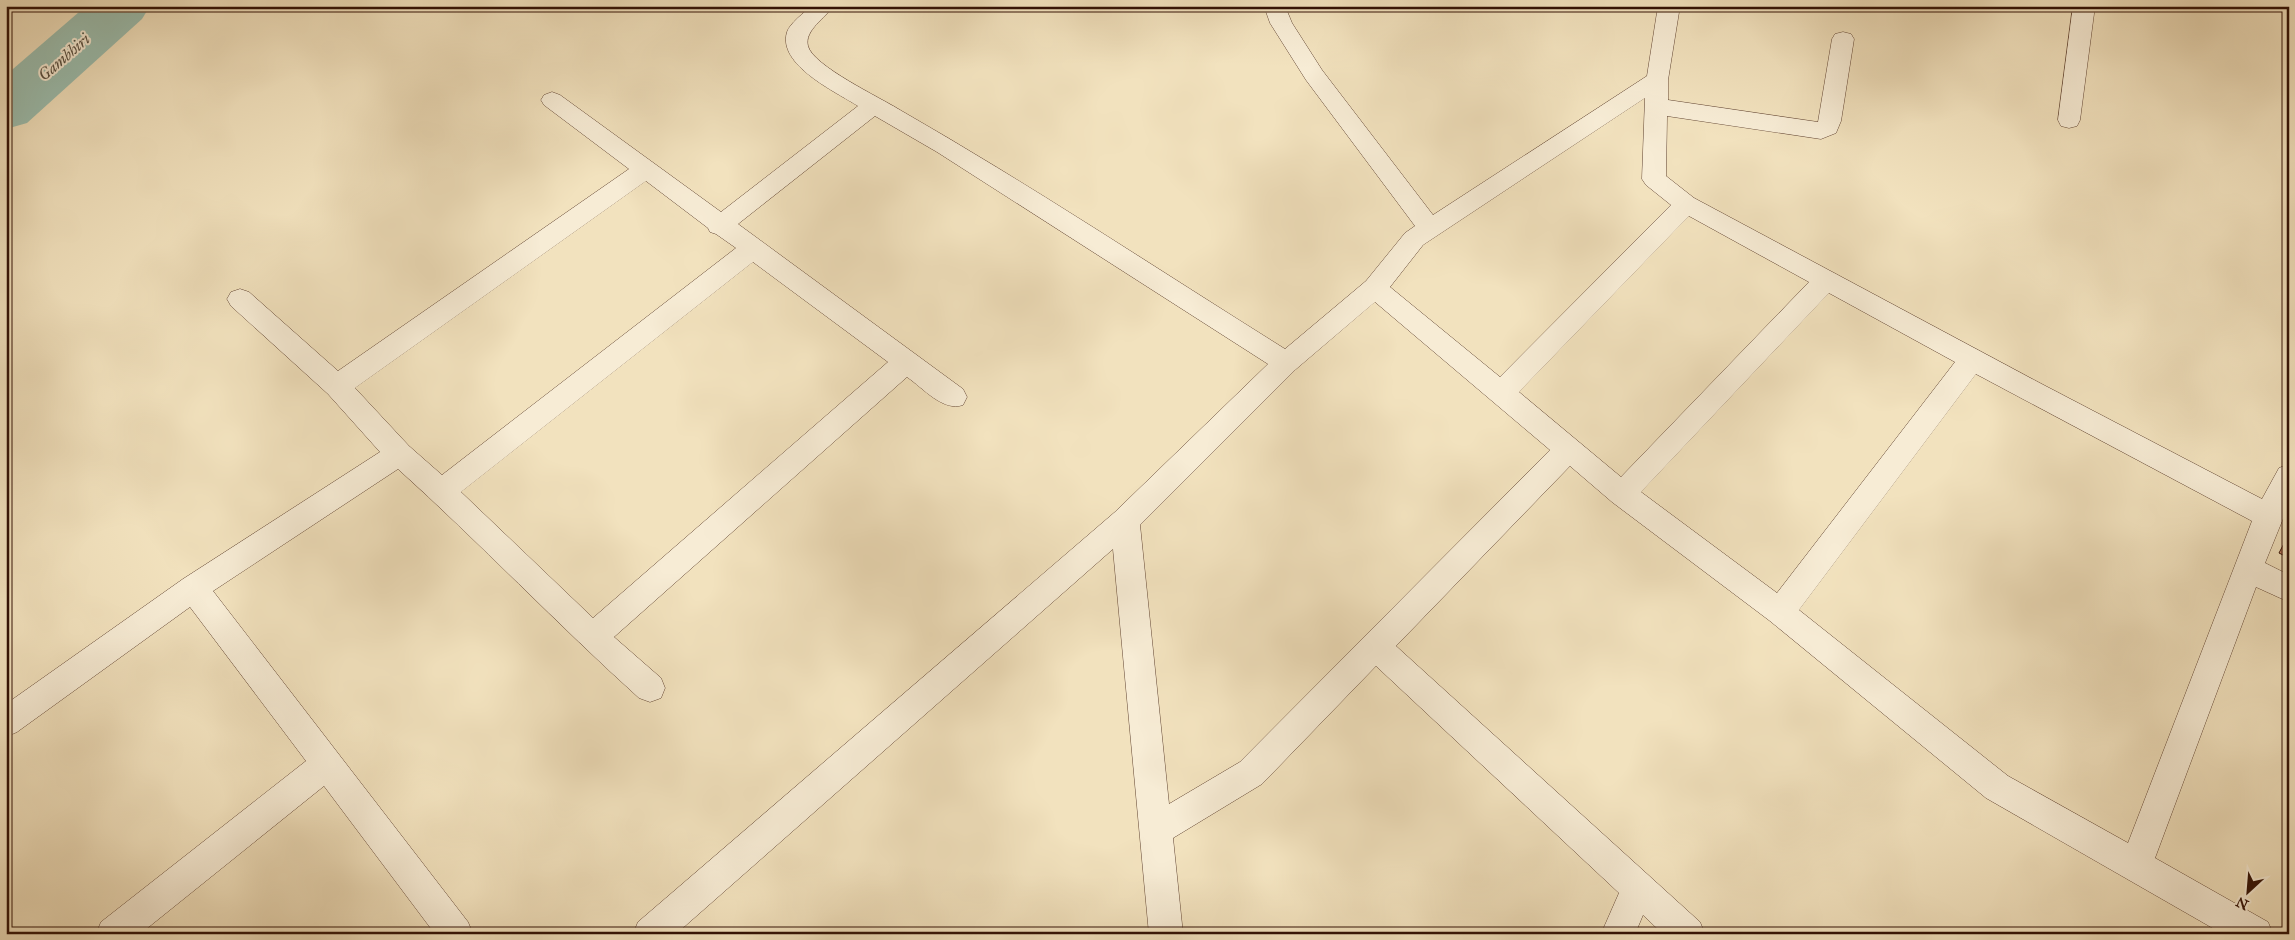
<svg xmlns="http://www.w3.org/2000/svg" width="2295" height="940" viewBox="0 0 2295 940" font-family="'IM FELL Great Primer',serif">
<rect width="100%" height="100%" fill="#f2e2be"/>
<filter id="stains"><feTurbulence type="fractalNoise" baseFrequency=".004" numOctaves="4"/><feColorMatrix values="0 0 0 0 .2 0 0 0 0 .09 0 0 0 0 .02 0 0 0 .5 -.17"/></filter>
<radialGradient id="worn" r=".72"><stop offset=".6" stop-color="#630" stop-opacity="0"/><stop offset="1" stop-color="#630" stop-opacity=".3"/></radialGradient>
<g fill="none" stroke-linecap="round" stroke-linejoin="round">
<polygon fill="#9bbeaf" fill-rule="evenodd" points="86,6 150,6 142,19 27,123 6,129 6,75"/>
</g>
<polygon fill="#cc8367" stroke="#321105" points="2289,534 2289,558 2279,553"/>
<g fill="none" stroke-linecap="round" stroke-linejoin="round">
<defs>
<g id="minor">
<path d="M 811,6 L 833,6 C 826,18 804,30 808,46 C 813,66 881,98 900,110 C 1031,185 1157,269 1285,349 L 1366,281 L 1405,233 L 1415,226 L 1306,80 L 1270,23 L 1264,6 L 1285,6 L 1292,23 L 1322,70 L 1433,215 L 1647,76 L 1658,6 L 1680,6 L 1668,80 L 1668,100 L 1818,122 L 1832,39 L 1835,34 L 1843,32 L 1851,34 L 1854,39 L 1841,121 L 1836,133 L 1821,139 L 1667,116 L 1666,176 L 1694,198 L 2036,381 L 2262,499 L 2279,468 L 2289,464 L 2289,504 L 2265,563 L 2289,575 L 2289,602 L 2256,587 L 2155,858 L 2268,922 L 2273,934 L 2223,934 L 1986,798 L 1770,621 L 1612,502 L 1570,466 L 1396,646 L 1700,922 L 1705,934 L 1663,934 L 1643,915 L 1635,934 L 1601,934 L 1619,893 L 1376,666 L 1262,784 L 1173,838 L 1183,934 L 1149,934 L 1113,549 L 676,934 L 633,934 L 638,922 L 1115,512 L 1268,364 L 937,152 L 875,116 L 738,224 L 963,389 L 967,397 L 963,405 C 943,412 923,388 907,377 L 614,637 L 661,678 L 665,688 L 661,698 L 650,702 L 639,698 C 557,624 480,543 398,469 L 213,591 L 468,922 L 473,934 L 435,934 L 324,786 L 140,934 L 96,934 L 101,922 L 306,761 L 190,607 L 17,732 L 6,737 L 6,704 L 183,579 L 380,452 L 328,394 L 231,306 L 227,299 L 231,292 L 240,289 L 249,292 L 338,371 L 629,169 L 544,105 L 541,100 L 544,95 L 552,92 L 560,95 L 721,212 L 858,106 C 836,92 777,65 787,32 C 790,23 804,13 811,6 ZM 1645,98 L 1642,179 L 1646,185 L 1671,205 L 1500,377 L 1390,287 L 1423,245 ZM 646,181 L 708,228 L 710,232 L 716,234 L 736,248 L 442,475 L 409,446 L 355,388 ZM 1689,216 L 1809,282 L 1621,477 L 1519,392 ZM 753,262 L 888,362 L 593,618 L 461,492 ZM 1829,293 L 1955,362 L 1777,593 L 1641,492 ZM 1375,302 L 1550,450 L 1240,762 L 1169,804 L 1140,525 L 1295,370 ZM 1976,374 L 2252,521 L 2128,843 L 2008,776 L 1799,610 Z"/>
<polygon points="2073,6 2095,6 2080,120 2077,126 2069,128 2061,126 2058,120"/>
</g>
</defs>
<use href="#minor" stroke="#624533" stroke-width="1"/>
<use href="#minor" fill="#f7ecd5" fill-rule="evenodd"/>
</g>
<g text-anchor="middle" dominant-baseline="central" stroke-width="4" stroke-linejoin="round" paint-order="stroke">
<g font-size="16" font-style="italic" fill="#574e40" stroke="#f7ecd5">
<text transform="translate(64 57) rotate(-41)">Gambhiri</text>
</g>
</g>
<rect width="2295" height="940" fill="none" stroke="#f2e2be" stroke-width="25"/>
<rect x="8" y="8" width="2280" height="925" fill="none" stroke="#321105" stroke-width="2.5"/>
<rect x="12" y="12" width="2270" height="915" fill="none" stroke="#321105"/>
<g transform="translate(2248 892) rotate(206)" stroke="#f7ecd5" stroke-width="4" paint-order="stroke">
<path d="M0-4L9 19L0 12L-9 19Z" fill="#321105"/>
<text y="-8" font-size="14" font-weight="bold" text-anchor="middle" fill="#321105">N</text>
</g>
<rect width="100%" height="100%" filter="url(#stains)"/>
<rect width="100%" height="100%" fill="url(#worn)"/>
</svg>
